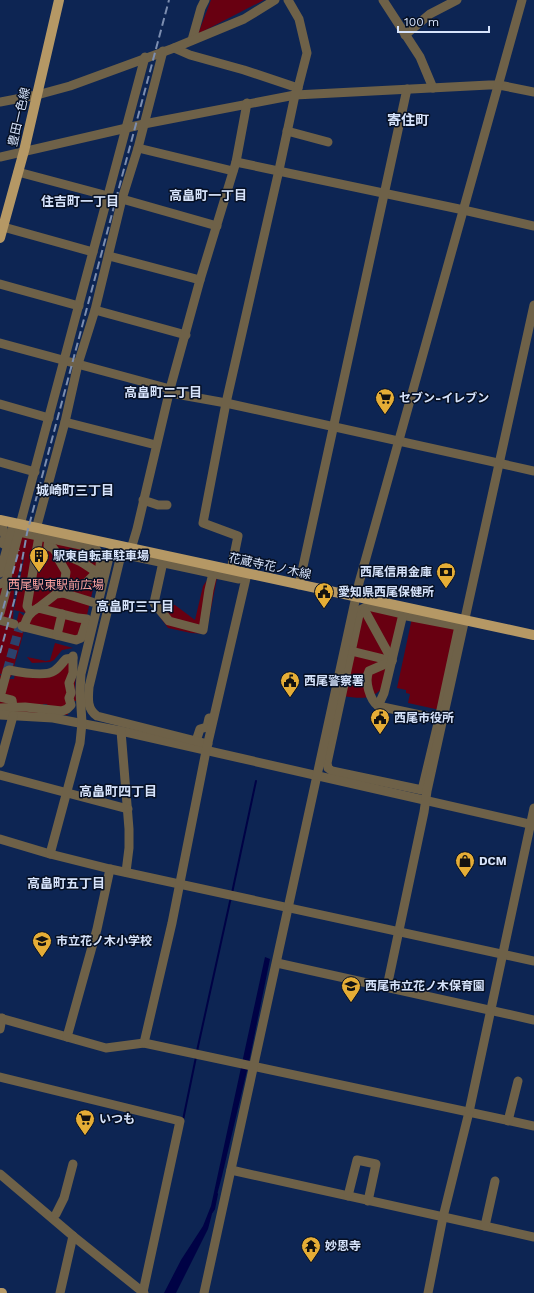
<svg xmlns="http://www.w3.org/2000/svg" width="534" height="1293" viewBox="0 0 534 1293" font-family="'Work Sans','Noto Sans JP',sans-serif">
<rect width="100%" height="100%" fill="#0d2553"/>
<g fill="#680011">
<polygon points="211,0 264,0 198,34"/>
<polygon points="22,528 94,550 100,559 87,615 79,637 24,625 23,635 11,677 0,674 0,625 15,628 19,612 24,616 26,613 14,610 25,553 14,587 13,627 0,623 0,580 2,579"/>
<polygon points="210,576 217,578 206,634 191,633 168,628 157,613 158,604 175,605 195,620 203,586"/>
<path d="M 359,610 L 405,612 L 381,689 C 371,701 358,698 343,696 L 349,652 Z"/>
<polygon points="412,618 456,628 440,710 408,703 410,694 406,693 406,690 397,688"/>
<polygon points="55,643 73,648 62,650 54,660 50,662 32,663 27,657 46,661 50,660"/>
<polygon points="77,662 75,685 76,701 74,701 66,708 68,715 49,714 47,704 43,704 43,705 49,714 16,712 0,707 0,675 7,679 14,679 15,674 56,675 60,663"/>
</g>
<polygon fill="#000245" points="265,957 270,959 249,1062 222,1176 208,1229 176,1293 164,1293 181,1260 203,1226 211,1206"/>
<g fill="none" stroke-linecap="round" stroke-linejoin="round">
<g stroke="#000245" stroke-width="2">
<polyline points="232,893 256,781"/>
<polyline points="197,1051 231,897"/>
<polyline points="183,1120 196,1057"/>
<polyline points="212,1212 214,1209 217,1194"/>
</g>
<polyline stroke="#2b426c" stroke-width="9" stroke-dasharray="9 4.5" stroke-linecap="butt" points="7,671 20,625"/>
<g stroke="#6e6148" stroke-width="9">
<polyline points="383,0 420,57 433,88"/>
<polyline points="405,35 430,14 457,0"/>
<polyline points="192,40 201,8 205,0"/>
<polyline points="174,48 190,55 244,70 298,88"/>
<polyline points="0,102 37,95 70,86 174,48 244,19 275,0"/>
<polyline points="287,131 328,142"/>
<polyline points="138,148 233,171"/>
<polyline points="0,157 144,124 295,95 489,85 499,85 534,92"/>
<polyline points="236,162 459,209 534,226"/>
<polyline points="18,172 108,196"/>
<polyline points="122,199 217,226"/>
<polyline points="0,226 93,252"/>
<polyline points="109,256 200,280"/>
<polyline points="0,284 79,306"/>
<polyline points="95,310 186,335"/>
<polyline points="0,343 170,389 176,394 226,403 534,471"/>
<polyline points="0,404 49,418"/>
<polyline points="65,422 156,445"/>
<polyline points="0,462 35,472"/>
<polyline points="143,500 158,505 167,505"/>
<polyline points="20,525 145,57"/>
<polyline points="0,527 3,528 5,537 3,544"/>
<polyline points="36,529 65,422 78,364 95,310 122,199 138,148 163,51"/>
<polyline points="49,538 48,546 53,548 59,556 59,560 66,572 63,593 92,602"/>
<polyline points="131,549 137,529 170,389 200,280 236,162 247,103"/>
<path d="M 59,556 L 66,555 C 71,558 76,559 81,562 C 87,565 92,570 99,573"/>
<polyline points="163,562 154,603 169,621 203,630 209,590 213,573"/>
<polyline points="231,570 238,536 203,523 226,403 279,170 295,95 298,88 307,53 299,19 288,0"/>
<polyline points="0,573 14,523"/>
<path d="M 0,584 L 6,581 L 19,532 L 95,548 C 102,556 101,562 99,571"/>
<polyline points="299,585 407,89"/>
<polygon points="368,606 403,614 407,616 459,626 439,719 422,790 332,771 328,768 327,763 360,610"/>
<polyline points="38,608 56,594 63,593 71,587 84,585 97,572"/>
<polyline points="365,611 392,660"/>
<polyline points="31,612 27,606 39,536"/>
<polyline points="0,613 8,584 6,581"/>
<polyline points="0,620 14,624"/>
<path d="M 22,626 L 24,627 C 27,617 29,613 38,608 L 78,618 L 87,619"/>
<polyline points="24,627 76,640 81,638 86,623"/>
<polyline points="57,635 62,614"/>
<polyline points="351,651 392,661"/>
<path d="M 392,661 L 369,671 C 364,681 370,700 378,706 L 439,719"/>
<path d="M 9,670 C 19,672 45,677 54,671 C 59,668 62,663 66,659 L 73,658"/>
<polyline points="7,671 0,697 12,700 13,707"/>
<polyline points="378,706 384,693 403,614"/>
<polyline points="0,708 25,707 62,711 67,709 71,705 69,698 71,693 69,683 73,673 73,656"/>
<polyline points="0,715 53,718 121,731 534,825"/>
<polyline points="121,731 129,829 129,848 126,872"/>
<polyline points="196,741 200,729 207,727 209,718"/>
<path d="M 208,744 L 97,716 C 87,709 88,699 89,687 L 120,559 L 123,556 L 127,555 L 239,579"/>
<polyline points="0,763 13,716"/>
<polyline points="0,775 128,809"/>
<polyline points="0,839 50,854 110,869 534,961"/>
<polyline points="50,854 80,743 82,723 80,691 81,674 112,545"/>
<polyline points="277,963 534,1020"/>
<polyline points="387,987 424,812 427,791 534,305"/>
<polyline points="0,1018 106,1048 144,1043 534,1126"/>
<polyline points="0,1029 2,1018"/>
<polyline points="67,1037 97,929 110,869"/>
<polyline points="144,1043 172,923 206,751 247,574"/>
<polyline points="0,1077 180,1121 143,1292"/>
<polyline points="508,1121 518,1081"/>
<polyline points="231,1170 534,1237"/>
<polyline points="0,1174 73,1236 144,1293"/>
<polyline points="348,1196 357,1160 376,1164 368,1201"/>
<polyline points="56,1214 64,1198 73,1164"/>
<polyline points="485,1226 495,1181"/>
<polyline points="60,1293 73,1236"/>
<polyline points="204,1293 359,583 522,0"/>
<polyline points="428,1293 443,1217 469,1112 534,808"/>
</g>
<g stroke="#b59865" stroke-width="10">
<polyline points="0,238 24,151 59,0"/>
<polyline points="0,520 534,635"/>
<polyline points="0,1293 2,1293"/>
</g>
<g stroke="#7c8eb0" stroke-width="2" stroke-dasharray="8 4" stroke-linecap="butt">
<polyline points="0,620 19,550"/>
<polyline points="0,653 16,594 27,533 169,0"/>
</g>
</g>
<defs>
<symbol id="supermarket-pin" viewBox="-11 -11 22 30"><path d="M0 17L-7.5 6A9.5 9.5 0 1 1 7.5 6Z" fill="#e5ad36" stroke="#061024"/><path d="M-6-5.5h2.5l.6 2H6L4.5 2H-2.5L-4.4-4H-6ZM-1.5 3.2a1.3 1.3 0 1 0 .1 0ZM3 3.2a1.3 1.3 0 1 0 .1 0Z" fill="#111"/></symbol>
<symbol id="building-pin" viewBox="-11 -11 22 30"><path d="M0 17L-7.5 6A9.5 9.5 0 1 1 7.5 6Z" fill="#e5ad36" stroke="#061024"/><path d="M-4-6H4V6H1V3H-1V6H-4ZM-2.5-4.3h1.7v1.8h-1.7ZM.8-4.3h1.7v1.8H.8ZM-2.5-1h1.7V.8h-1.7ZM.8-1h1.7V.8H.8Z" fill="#111"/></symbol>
<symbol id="bank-pin" viewBox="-11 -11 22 30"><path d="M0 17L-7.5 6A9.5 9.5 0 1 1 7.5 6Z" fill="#e5ad36" stroke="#061024"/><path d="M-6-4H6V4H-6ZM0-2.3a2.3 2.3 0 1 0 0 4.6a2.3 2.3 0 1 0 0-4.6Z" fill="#111"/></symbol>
<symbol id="civic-pin" viewBox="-11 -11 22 30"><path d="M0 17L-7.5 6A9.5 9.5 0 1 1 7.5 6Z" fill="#e5ad36" stroke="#061024"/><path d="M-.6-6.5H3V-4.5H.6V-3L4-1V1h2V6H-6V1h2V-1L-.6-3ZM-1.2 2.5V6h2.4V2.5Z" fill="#111"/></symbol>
<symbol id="shop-pin" viewBox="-11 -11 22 30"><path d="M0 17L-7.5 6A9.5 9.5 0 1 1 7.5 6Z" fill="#e5ad36" stroke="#061024"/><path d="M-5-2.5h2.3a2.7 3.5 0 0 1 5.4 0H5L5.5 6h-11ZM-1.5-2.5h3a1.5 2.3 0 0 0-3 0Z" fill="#111"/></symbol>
<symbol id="school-pin" viewBox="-11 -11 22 30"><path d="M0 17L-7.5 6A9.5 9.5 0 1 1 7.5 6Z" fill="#e5ad36" stroke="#061024"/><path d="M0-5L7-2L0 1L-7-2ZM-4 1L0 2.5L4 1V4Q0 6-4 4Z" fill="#111"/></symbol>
<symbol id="temple-pin" viewBox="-11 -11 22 30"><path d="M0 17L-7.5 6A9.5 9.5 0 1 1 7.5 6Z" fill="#e5ad36" stroke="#061024"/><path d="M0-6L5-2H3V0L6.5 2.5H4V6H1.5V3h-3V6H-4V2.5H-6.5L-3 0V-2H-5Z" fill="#111"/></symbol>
</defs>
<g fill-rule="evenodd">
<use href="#supermarket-pin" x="374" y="387" width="22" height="30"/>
<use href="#building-pin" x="28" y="545" width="22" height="30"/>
<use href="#bank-pin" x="435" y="561" width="22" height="30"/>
<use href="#civic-pin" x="313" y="581" width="22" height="30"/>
<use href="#civic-pin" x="279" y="670" width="22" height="30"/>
<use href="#civic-pin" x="369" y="707" width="22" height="30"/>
<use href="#shop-pin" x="454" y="850" width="22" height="30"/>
<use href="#school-pin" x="31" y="930" width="22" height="30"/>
<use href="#school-pin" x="340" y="975" width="22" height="30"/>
<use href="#supermarket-pin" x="74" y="1108" width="22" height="30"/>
<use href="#temple-pin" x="300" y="1235" width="22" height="30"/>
</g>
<g text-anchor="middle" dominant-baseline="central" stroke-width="3" stroke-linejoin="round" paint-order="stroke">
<g font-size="12" fill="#d6e3fb" stroke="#061024">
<text transform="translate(19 117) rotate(-77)">豊田一色線</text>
<text transform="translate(270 566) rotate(12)">花蔵寺花ノ木線</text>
</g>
<g font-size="12" font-weight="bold" fill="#d6e3fb" stroke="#061024" text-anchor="start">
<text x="399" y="398">セブン-イレブン</text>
<text x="53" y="556">駅東自転車駐車場</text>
<text x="432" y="572" text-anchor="end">西尾信用金庫</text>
<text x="338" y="592">愛知県西尾保健所</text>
<text x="304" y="681">西尾警察署</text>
<text x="394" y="718">西尾市役所</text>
<text x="479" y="861">DCM</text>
<text x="56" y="941">市立花ノ木小学校</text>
<text x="365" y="986">西尾市立花ノ木保育園</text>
<text x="99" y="1119">いつも</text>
<text x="325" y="1246">妙恩寺</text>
</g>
<g font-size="12" fill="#fea2a0" stroke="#061024">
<text x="56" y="585">西尾駅東駅前広場</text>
</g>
<g font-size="13" font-weight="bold" fill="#d6e3fb" stroke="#061024">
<text x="208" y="195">高畠町一丁目</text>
<text x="80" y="201">住吉町一丁目</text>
<text x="163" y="392">高畠町二丁目</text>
<text x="75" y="490">城崎町三丁目</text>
<text x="135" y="606">高畠町三丁目</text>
<text x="118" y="791">高畠町四丁目</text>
<text x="66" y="883">高畠町五丁目</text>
</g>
<g font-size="14" font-weight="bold" fill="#d6e3fb" stroke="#061024">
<text x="408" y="120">寄住町</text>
</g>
</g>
<path d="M398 26v6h91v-6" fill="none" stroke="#d6e3fb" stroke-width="2"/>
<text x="404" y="26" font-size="12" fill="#d6e3fb" stroke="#061024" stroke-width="3" paint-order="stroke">100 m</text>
</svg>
